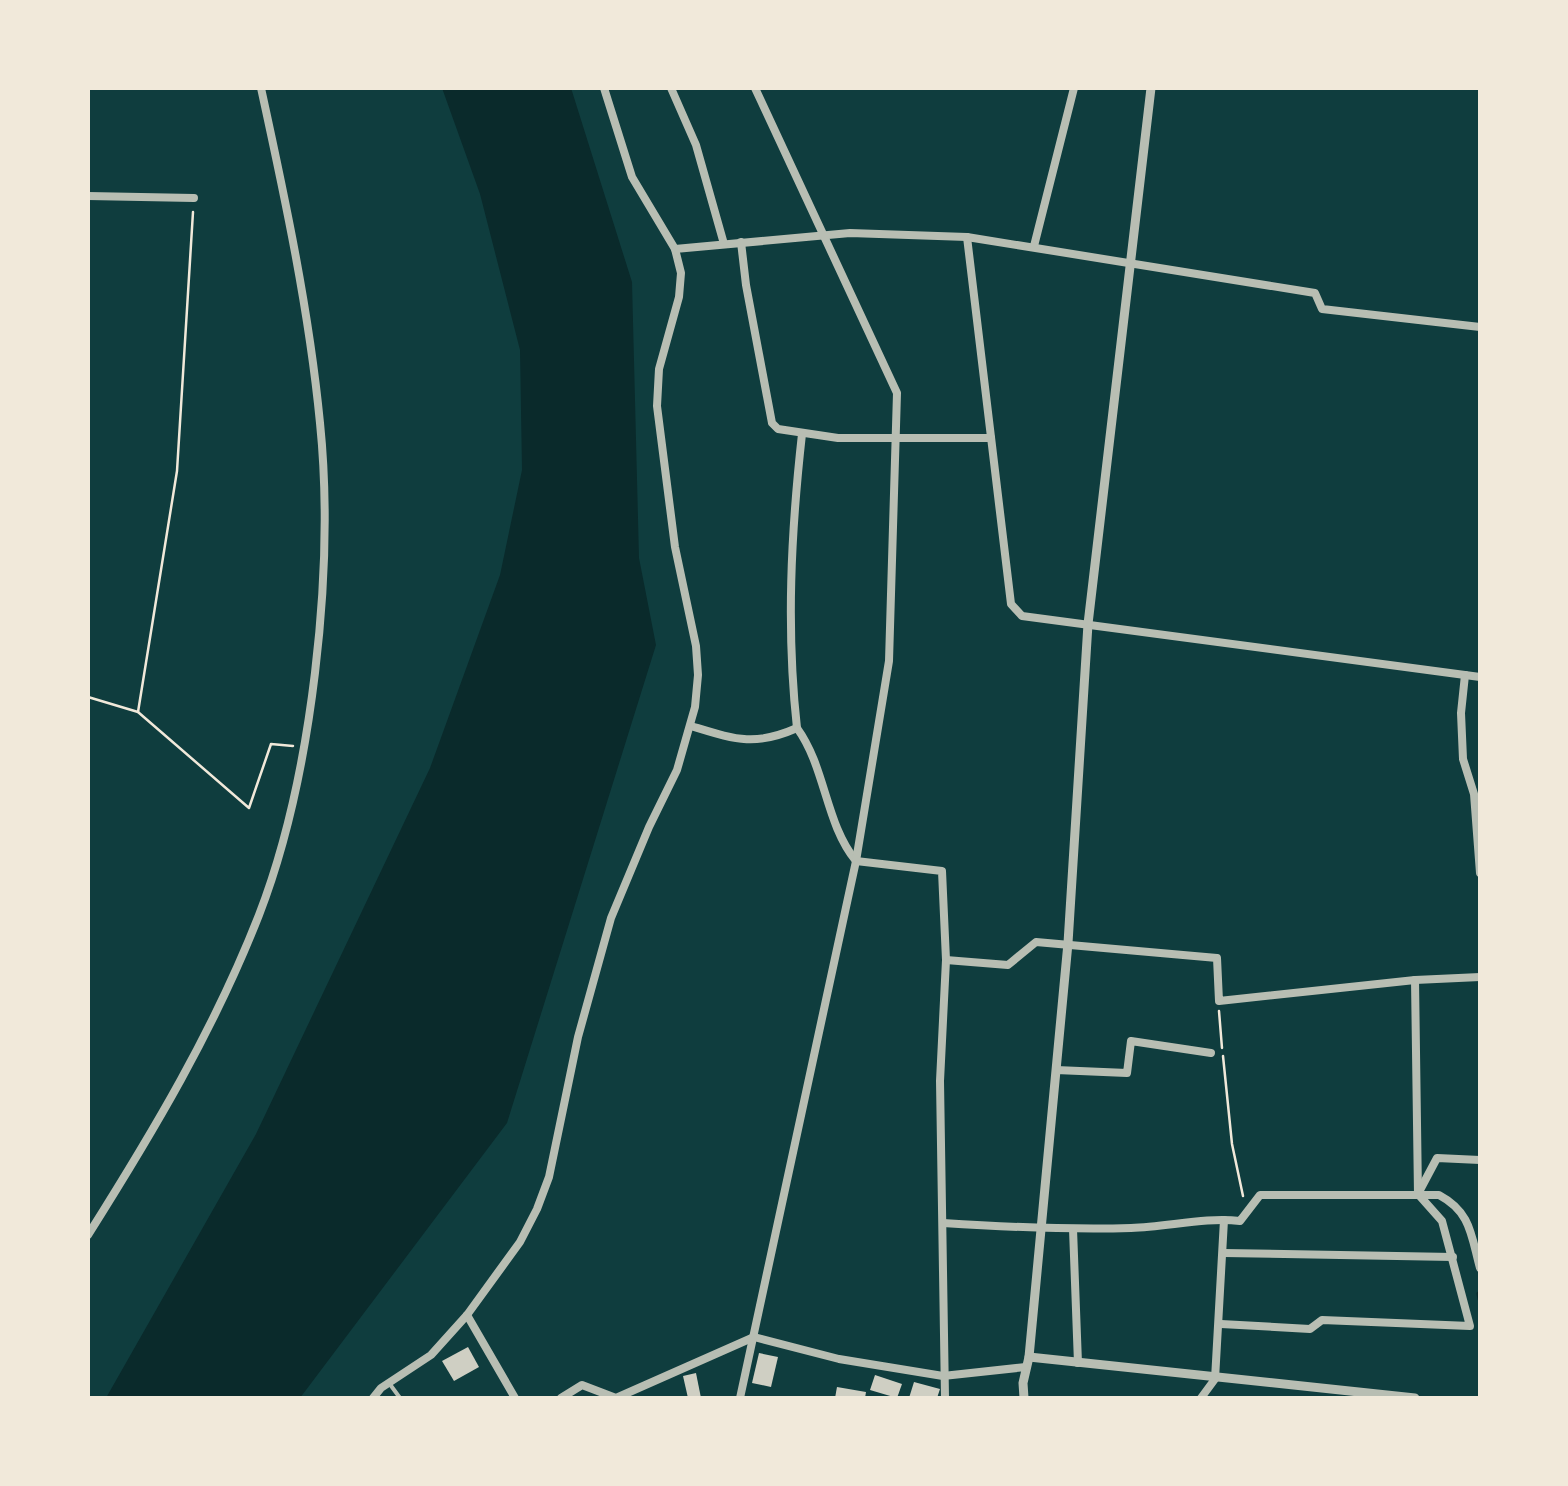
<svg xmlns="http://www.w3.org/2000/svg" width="1568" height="1486" viewBox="0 0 1568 1486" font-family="'Asap Condensed',sans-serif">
<rect width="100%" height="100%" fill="#0f3d3e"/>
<polygon fill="#0a2a2b" points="442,88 571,88 632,282 639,558 656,645 507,1123 300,1398 106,1398 256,1134 430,768 500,575 522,470 520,350 480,194"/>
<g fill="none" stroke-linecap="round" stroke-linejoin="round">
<polyline stroke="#0a2a2b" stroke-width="5" points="1479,1294 1480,1299"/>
</g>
<g fill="#cfcfc3">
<polygon points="468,1347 479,1367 454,1381 442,1361"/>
<polygon points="759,1353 778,1357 771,1387 752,1383"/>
<polygon points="696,1373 701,1398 688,1398 683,1376"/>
<polygon points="875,1375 902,1384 897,1398 870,1390"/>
<polygon points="914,1382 940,1389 937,1398 909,1398"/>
<polygon points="837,1387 866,1392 865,1398 835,1398"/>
</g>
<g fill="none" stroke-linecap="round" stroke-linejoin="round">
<g stroke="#f1e9da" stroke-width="2.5">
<polyline points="88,697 138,712 249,808 271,744 293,746"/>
<polyline points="138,712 177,471 193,212"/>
<polyline points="1219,1011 1222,1048"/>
<polyline points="1223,1056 1232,1144 1243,1196"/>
</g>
<polyline stroke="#b8beb3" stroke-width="4" points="389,1383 400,1398"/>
<g stroke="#b8beb3" stroke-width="8">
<polyline points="671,88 696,145 724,244"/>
<polyline points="88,196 194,198"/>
<polyline points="967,237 1011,604 1022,616 1480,677"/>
<polyline points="741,242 746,285 772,423 778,429 838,438 991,438"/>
<polyline points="1034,246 1074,88"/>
<polyline points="675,249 850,233 967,237 1315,293 1322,309 1480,327"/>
<path d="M 802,434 C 791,533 786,629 797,728 C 826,768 825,823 856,861 L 942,871 L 946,960 L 940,1081 L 945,1398"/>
<polyline points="1465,675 1461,713 1463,759 1474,794 1480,873"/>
<path d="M 691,726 C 734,739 754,747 797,728"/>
<polyline points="946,960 1008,965 1036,942 1217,958 1219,1001 1415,980 1480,977"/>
<polyline points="1056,1070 1127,1073 1131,1041 1211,1053"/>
<polyline points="1420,1190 1437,1158 1480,1160"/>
<path d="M 943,1223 C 1006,1227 1068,1230 1131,1228 C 1168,1227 1204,1217 1240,1221 L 1260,1195 L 1439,1195 C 1471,1212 1471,1235 1480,1268"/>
<polyline points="1073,1229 1078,1363"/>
<path d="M 88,1235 C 153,1132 214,1030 259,915 C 312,778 335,570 320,423 C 309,310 285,198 261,88"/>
<polyline points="1224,1253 1453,1257"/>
<polyline points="467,1315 515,1398"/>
<polyline points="1221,1324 1310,1329 1322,1320 1470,1326 1442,1221 1418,1194 1415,980"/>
<polyline points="373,1398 381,1388 431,1355 467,1315 520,1242 537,1209 549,1177 578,1037 611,918 649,827 677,770 695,707 698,675 696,646 675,547 657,406 659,369 679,297 681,273 675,249 632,177 604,88"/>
<polyline points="561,1398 582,1385 616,1398 754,1337 839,1359 943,1376 1026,1367"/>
<polyline points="740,1398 856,861 889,661 897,393 755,88"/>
<polyline points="1201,1398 1215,1379 1224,1220"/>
</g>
<g stroke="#b8beb3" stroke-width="9">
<polyline points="1029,1357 1415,1398"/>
<polyline points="1024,1398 1023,1383 1029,1357 1068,943 1088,624 1151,88"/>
</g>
</g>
<rect width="1568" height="1486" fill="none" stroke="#f1e9da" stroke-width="180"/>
</svg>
